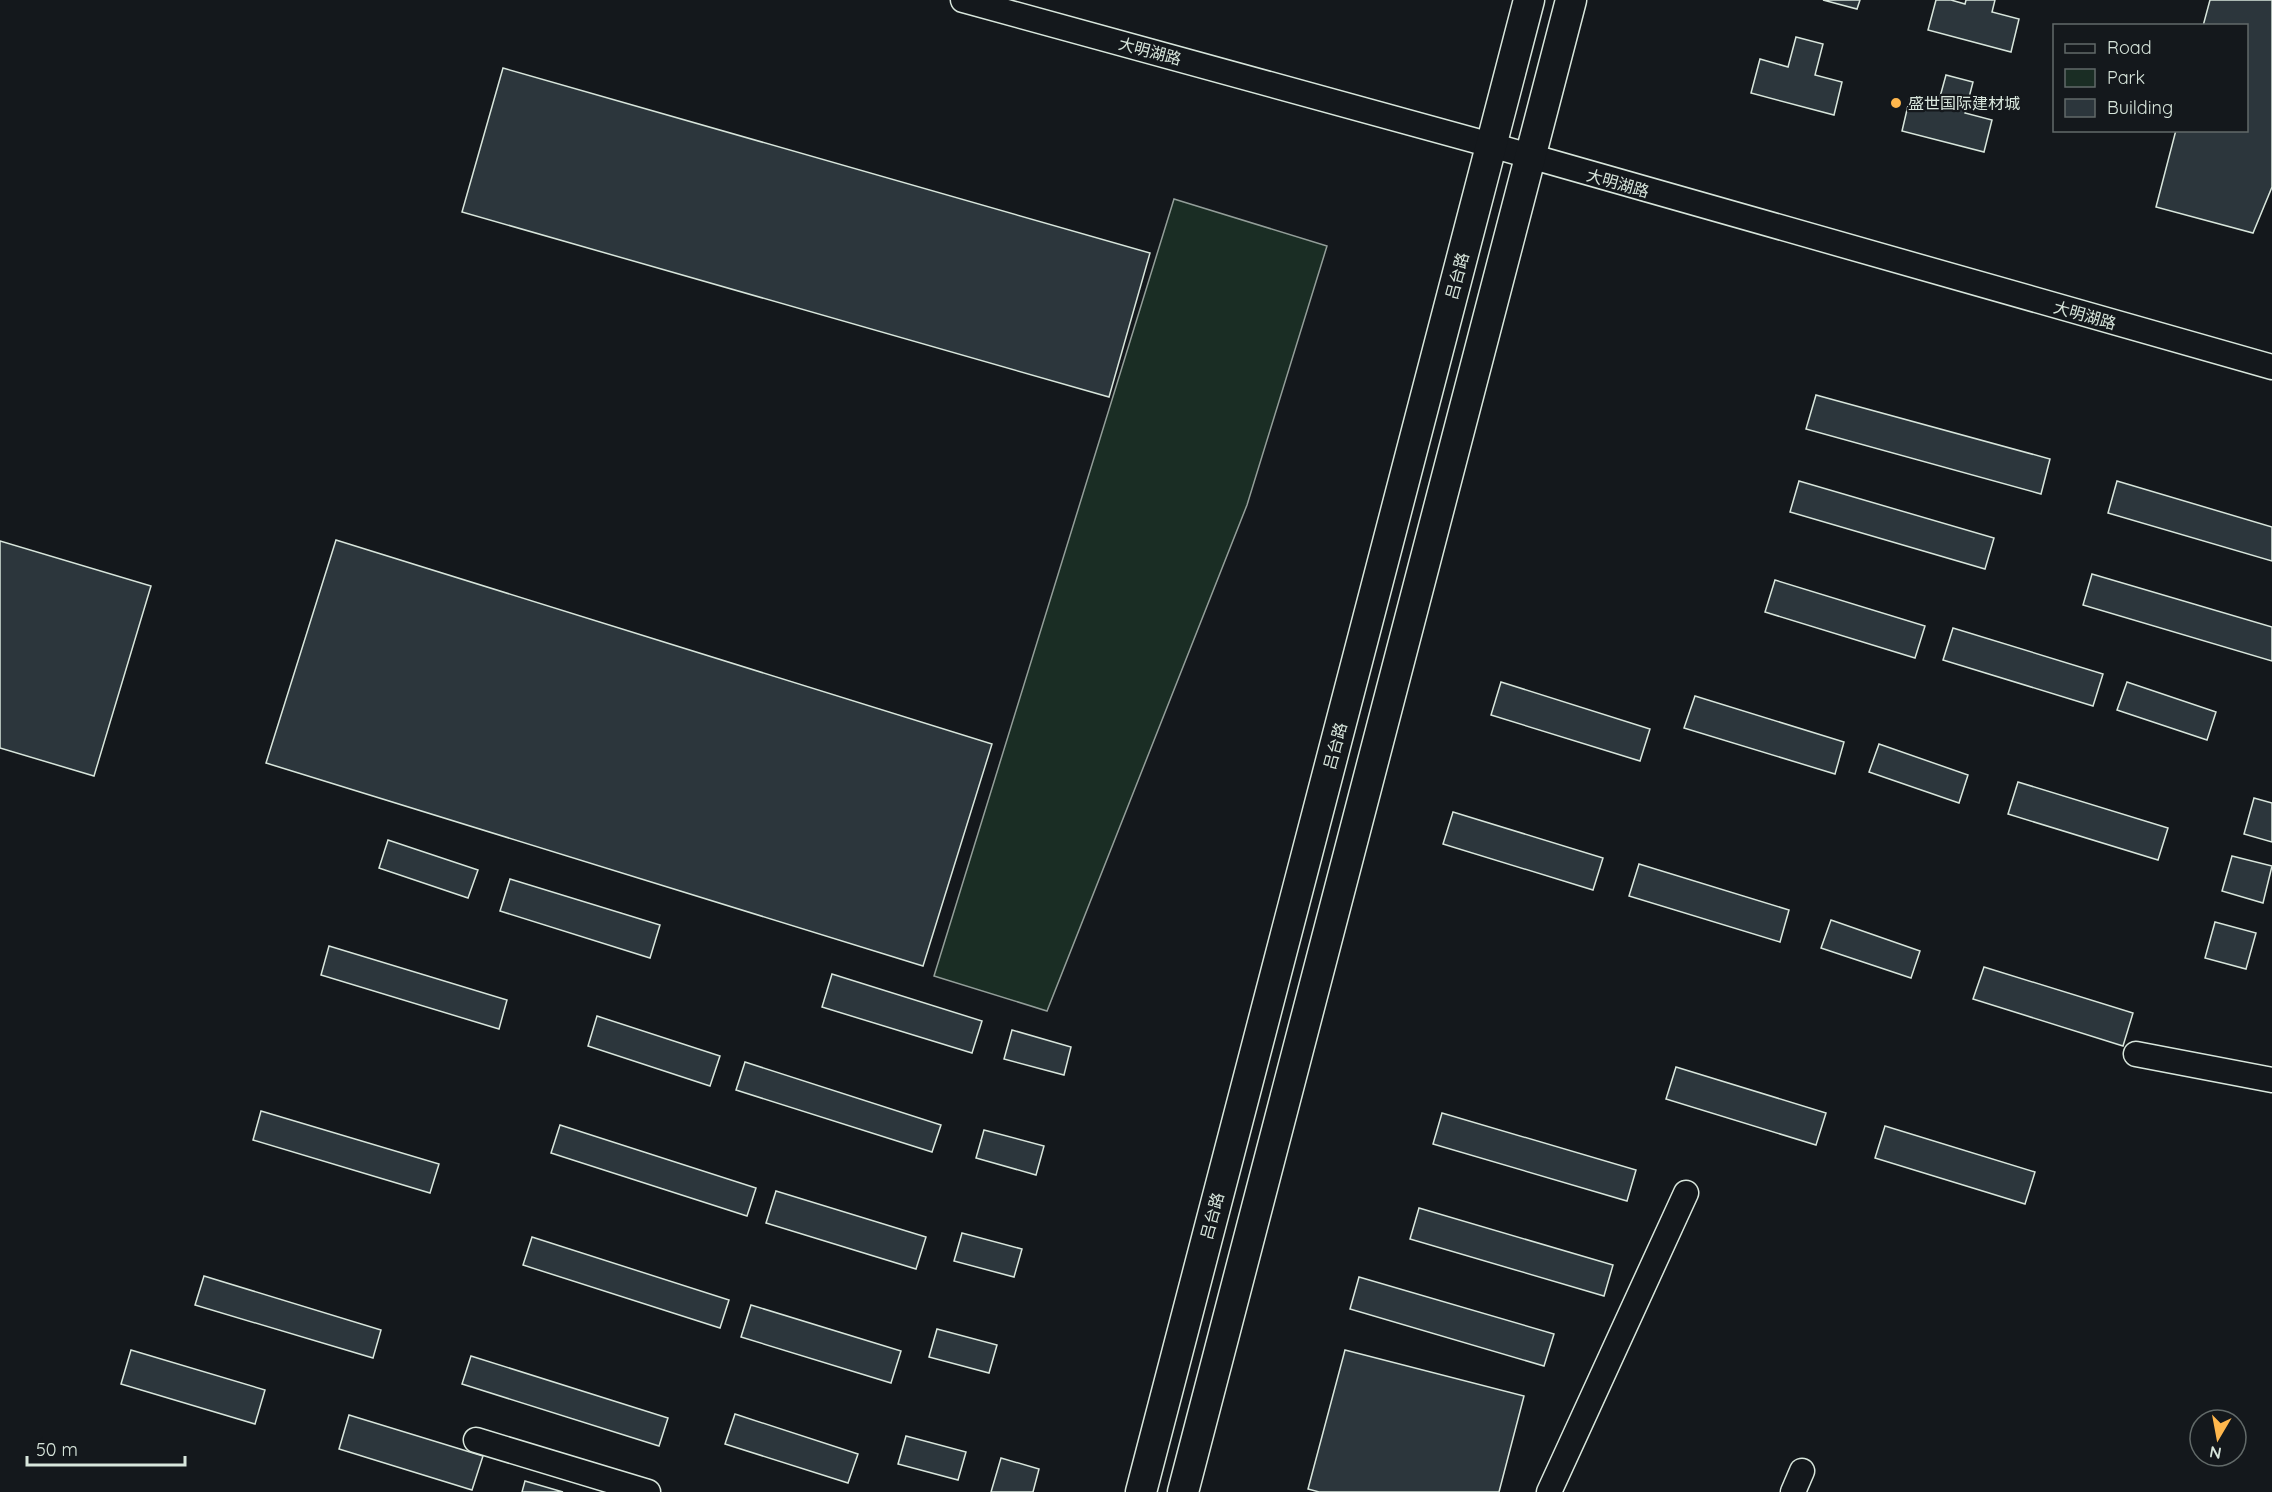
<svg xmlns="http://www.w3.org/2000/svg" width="2272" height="1492" viewBox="0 0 2272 1492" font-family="Quicksand,'Noto Sans SC',sans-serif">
<rect width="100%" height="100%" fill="#14181c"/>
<polygon fill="#1a2d24" stroke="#939e99" stroke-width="1.5" points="1174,199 1327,246 1247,505 1047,1011 934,976"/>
<g fill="#2c363c" stroke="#d8e6dc" stroke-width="1.5">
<polygon points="1823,0 1860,0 1857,9"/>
<polygon points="1936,0 1951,0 1965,4 1966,0 1995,0 1992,12 2019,19 2011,52 1928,30"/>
<polygon points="2210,0 2272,0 2272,187 2253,233 2156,207 2176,130 2246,130 2246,26 2203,26"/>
<polygon points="1796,37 1823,44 1815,75 1842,82 1834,115 1751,93 1760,59 1788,67"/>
<polygon points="503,68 1150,253 1109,397 462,212"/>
<polygon points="1946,75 1973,82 1965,113 1992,120 1984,152 1902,131 1910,97 1938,104"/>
<polygon points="1816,395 2050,459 2041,494 1806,429"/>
<polygon points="1799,481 1994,538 1985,569 1790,512"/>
<polygon points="2117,481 2272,527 2272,561 2108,513"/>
<polygon points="336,540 992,744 923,966 266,763"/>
<polygon points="0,541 151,586 94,776 0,748"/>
<polygon points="2092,574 2272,627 2272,661 2083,605"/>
<polygon points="1775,580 1925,626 1915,658 1765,612"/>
<polygon points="1953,628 2103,674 2093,706 1943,660"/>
<polygon points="1501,682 1650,729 1640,761 1491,715"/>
<polygon points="2127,682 2216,712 2207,740 2117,710"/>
<polygon points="1695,696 1844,742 1835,774 1684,728"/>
<polygon points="1879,744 1968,775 1959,803 1869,772"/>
<polygon points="2018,782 2168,828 2158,860 2008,814"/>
<polygon points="2254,798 2272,803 2272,842 2244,834"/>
<polygon points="1453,812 1603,858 1593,890 1443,844"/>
<polygon points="388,840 478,870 468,898 379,868"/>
<polygon points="2232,856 2272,866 2263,903 2222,891"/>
<polygon points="1639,864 1789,910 1780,942 1629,896"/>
<polygon points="510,879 660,925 650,958 500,911"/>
<polygon points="1831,920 1920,951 1911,978 1821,948"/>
<polygon points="2215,922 2256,933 2246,969 2205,958"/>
<polygon points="329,946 507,1000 499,1029 321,975"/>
<polygon points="1984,967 2133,1013 2123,1046 1973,999"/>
<polygon points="832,974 982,1021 972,1053 822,1007"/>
<polygon points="597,1016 720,1056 710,1086 588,1046"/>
<polygon points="1012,1030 1071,1047 1064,1075 1004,1059"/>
<polygon points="745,1062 941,1125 932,1152 736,1090"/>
<polygon points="1676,1067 1826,1113 1816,1145 1666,1099"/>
<polygon points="261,1111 439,1164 430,1193 253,1140"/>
<polygon points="1442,1113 1636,1170 1627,1201 1433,1144"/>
<polygon points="560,1125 756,1188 747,1216 551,1153"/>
<polygon points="1885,1126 2035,1172 2025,1204 1875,1158"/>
<polygon points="984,1130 1044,1146 1036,1175 976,1158"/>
<polygon points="776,1191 926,1237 916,1269 766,1223"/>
<polygon points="1419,1208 1613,1265 1604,1296 1410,1239"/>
<polygon points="962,1233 1022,1249 1014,1277 954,1261"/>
<polygon points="532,1237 729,1300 720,1328 523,1265"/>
<polygon points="204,1276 381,1330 373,1358 195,1305"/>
<polygon points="1359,1277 1554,1334 1544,1366 1350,1309"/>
<polygon points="751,1305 901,1351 891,1383 741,1337"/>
<polygon points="937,1329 997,1345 989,1373 929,1357"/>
<polygon points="131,1350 265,1390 255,1424 121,1384"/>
<polygon points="1345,1350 1524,1396 1499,1492 1319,1492 1308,1489"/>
<polygon points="471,1356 668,1418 659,1446 462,1384"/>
<polygon points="735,1414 858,1454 848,1483 725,1444"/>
<polygon points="349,1415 483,1456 472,1490 339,1449"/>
<polygon points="906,1436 966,1452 958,1480 898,1464"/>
<polygon points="1001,1458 1039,1469 1033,1492 991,1492"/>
<polygon points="525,1481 563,1492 522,1492"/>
</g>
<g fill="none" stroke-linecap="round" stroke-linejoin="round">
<defs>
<g id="minor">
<polyline points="963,0 1491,145 2272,367"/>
<polyline points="2136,1054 2272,1080"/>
<polyline points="476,1440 648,1492"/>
<polyline points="1549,1492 1686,1193"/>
<polyline points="1793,1492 1802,1471"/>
</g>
<g id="major">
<polyline points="1141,1492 1529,0"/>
<polyline points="1183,1492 1571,0"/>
</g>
</defs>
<use href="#minor" stroke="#d8e6dc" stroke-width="27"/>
<use href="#major" stroke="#d8e6dc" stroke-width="33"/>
<use href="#minor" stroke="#14181c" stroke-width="24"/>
<use href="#major" stroke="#14181c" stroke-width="30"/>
</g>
<circle fill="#ffb74d" stroke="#14181c" stroke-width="2" cx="1896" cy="103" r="6"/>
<g text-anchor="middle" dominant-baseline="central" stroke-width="4.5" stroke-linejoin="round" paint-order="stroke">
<g font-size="16" fill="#d8e6dc" stroke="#14181c">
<text transform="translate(1150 51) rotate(15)">大明湖路</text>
<text transform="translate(1618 183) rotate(16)">大明湖路</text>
<text transform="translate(1457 276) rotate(-75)">吕台路</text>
<text transform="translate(2085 315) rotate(16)">大明湖路</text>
<text transform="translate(1335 746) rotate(-75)">吕台路</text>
<text transform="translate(1212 1216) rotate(-75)">吕台路</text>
</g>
<g font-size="16" fill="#d8e6dc" stroke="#14181c" text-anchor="start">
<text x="1908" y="103">盛世国际建材城</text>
</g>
</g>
<rect x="2053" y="24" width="195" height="108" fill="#14181c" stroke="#626a69" stroke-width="1.5"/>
<rect x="2065" y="44" width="30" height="9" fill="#14181c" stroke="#626a69" stroke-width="1.5"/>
<text x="2107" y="54" font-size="18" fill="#d8e6dc">Road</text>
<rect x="2065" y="69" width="30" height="18" fill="#1a2d24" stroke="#626a69" stroke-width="1.5"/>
<text x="2107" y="84" font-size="18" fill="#d8e6dc">Park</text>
<rect x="2065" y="99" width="30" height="18" fill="#2c363c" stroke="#626a69" stroke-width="1.5"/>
<text x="2107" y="114" font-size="18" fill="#d8e6dc">Building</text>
<g transform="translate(2218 1438) rotate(190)"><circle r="28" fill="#14181c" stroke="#626a69" stroke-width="1.5"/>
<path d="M0-4.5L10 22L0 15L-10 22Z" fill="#ffb74d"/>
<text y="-9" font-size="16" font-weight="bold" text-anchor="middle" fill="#d8e6dc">N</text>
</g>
<path d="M27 1456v9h158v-9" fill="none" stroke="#d8e6dc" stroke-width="3"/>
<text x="36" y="1456" font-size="18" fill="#d8e6dc" stroke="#14181c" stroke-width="4.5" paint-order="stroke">50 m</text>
</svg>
